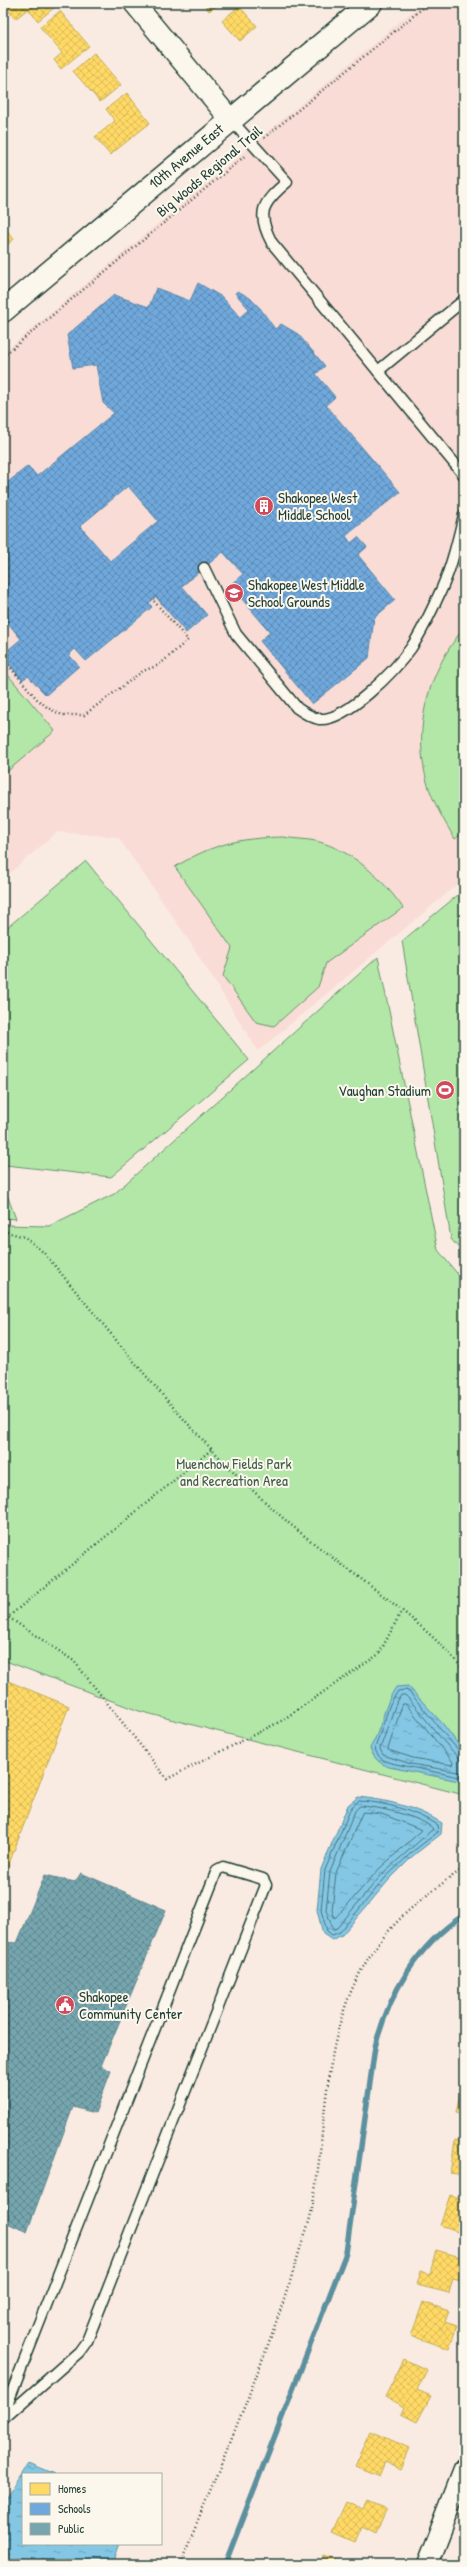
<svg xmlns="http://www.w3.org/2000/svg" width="467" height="2567" viewBox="0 0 467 2567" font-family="'Patrick Hand',sans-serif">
<defs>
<pattern id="water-ripples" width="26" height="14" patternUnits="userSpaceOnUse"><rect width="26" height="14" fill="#84c7e5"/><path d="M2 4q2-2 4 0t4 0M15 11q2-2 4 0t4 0" fill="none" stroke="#6ba3ba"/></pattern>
<pattern id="homes-cross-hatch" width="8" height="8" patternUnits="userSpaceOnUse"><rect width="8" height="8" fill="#ffd966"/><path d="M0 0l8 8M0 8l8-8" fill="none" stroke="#dabb59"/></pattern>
<pattern id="schools-cross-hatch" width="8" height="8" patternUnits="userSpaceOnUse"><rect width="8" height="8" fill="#6fa8dc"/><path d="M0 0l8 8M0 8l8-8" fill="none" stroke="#5b8ab3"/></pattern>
<pattern id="public-cross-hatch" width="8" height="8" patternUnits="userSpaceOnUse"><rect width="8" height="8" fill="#76a5af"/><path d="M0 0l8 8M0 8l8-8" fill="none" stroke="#60888f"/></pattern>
</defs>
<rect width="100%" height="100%" fill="#faebe2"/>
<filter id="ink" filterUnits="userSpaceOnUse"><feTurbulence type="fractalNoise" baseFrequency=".025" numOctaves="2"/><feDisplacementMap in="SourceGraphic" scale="8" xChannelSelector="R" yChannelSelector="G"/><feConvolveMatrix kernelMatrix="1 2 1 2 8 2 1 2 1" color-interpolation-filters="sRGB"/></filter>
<g filter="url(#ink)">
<polygon fill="#f9dcd5" points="422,3 464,3 464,879 258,1051 186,936 118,837 57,832 3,879 3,353"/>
<g fill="#b3e7a8" stroke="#69926e">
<path d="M 464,628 L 464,832 L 455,839 C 444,821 433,802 427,782 C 412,727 429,670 464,628 Z"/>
<polygon points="3,669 55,731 3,775"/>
<path d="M 283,837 C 294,839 306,839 316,841 C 352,850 383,879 403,908 L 326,963 L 318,987 L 274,1026 L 256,1022 L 223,976 L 232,948 L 175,867 C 212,844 239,838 283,837 Z"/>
<polygon points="86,861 249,1060 111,1177 6,1165 3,1161 3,931"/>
<polygon points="464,890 464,1254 451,1239 402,941"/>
<polygon points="378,957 438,1250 464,1282 464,1795 139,1711 3,1660 3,1225 49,1226 114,1194"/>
<polygon points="3,1184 16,1219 3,1218"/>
</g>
<g fill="url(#water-ripples)" stroke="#5c909e">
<path d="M 408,1686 L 443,1724 L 464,1752 L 464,1782 L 389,1767 C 379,1763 374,1759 370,1748 C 382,1729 383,1706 396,1687 Z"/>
<path d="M 358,1797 C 388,1800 416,1807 442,1823 L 441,1834 L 414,1855 L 389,1880 L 342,1935 L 332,1940 L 323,1934 L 317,1910 L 321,1869 L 348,1805 Z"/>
<polygon points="29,2463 55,2474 23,2474 23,2544 120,2544 113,2564 3,2564 3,2502"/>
</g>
<g fill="url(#homes-cross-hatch)" stroke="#bcaa57">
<polygon points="3,3 51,3 55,7 38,21 28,9 15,19"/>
<polygon points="203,3 220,3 209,11"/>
<polygon points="239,6 257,26 240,41 222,21"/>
<polygon points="60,11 89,46 61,69 54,60 62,53 40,27"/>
<polygon points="94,53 121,85 100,102 73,71"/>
<polygon points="127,93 150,123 110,155 95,137 115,121 106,109"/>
<polygon points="3,226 14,239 3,248"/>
<polygon points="3,1679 69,1706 7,1869 3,1867"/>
<polygon points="463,2079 464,2079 464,2115 456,2113"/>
<polygon points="455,2140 464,2141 464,2175 450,2173"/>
<polygon points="450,2195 464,2199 464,2233 440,2225"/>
<polygon points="436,2250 464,2258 464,2281 453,2278 449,2293 417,2285 421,2271 430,2274"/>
<polygon points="423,2302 449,2311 445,2322 457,2326 449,2349 411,2336"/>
<polygon points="404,2359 427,2370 417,2390 431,2396 417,2422 401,2414 404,2407 385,2397"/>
<polygon points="371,2431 409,2448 400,2469 385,2462 379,2476 355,2466"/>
<polygon points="346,2502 363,2510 367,2502 386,2510 376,2533 362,2526 355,2542 332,2532"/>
<polygon points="324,2556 349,2564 322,2564"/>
</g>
<path fill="url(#schools-cross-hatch)" stroke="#5788aa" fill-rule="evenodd" d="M 198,283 L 222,297 L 240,317 L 249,309 L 235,293 L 238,291 L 250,298 L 260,308 L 275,329 L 281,324 L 298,334 L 325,366 L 316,374 L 335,397 L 326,405 L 400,492 L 346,536 L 351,543 L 358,537 L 367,547 L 358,555 L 395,600 L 374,618 L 369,658 L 312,704 L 260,641 L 270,632 L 230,585 L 243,574 L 223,552 L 182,586 L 207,615 L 186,633 L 156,597 L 149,603 L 152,607 L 86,661 L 75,649 L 69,655 L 79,666 L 46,695 L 28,676 L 22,680 L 3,657 L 3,654 L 21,639 L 3,617 L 3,486 L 28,466 L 37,476 L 114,413 L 103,403 L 96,365 L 73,368 L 67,335 L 114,295 L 149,307 L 156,288 L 190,301 ZM 128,486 L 158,521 L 110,561 L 80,526 Z"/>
<polygon fill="url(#public-cross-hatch)" stroke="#5c868a" points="81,1873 166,1910 101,2066 111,2071 95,2113 73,2107 27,2232 3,2221 3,1944 4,1942 17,1943 45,1875 75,1882"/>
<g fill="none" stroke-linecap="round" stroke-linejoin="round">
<g stroke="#47747b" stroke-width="1">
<polygon points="403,1704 406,1704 453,1762 452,1765 413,1758 388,1750"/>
<path d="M 464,1755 C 459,1754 418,1701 410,1693 L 406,1690 L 398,1691 L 390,1704 L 375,1748 C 377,1758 383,1760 391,1763 L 464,1778"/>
<path d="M 464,1760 C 454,1759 417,1706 405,1695 L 401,1695 L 395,1706 L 380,1749 L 383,1755 L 411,1764 L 464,1773"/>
<path d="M 359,1801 C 385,1802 415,1811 437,1825 L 438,1832 L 412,1852 L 386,1877 L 340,1932 L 332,1935 L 327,1931 L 321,1910 L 325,1870 L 351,1808 Z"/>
<path d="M 360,1806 C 375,1806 424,1817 433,1829 L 383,1873 L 337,1928 L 333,1929 L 326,1910 L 330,1872 L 355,1811 Z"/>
<polygon points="363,1812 382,1814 422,1830 379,1869 335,1919 332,1910 336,1873"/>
</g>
<path stroke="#5c909e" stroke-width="5.5" d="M 225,2564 L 346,2253 L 375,2047 C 389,1994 417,1945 464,1915"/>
<defs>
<g id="service">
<path d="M 230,119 L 287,182 C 262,203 256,213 272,243 L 464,475"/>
<polyline points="378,371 464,300"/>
<path d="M 204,568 L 236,634 L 297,708 C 304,713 310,717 319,719 C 346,722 396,669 411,648 C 423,630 433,608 442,588 C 452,565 458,540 464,515"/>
<polyline points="3,2415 217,1870 223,1867 263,1879 266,1885 87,2341 79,2352 3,2419"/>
</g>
<g id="minor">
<polyline points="134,3 230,119"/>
<polyline points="427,2564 464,2469"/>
</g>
<polyline id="secondary" points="3,311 371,3"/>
</defs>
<use href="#service" stroke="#1f3d34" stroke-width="13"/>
<use href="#minor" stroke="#1f3d34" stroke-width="23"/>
<use href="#secondary" stroke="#1f3d34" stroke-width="25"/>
<g stroke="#1f3d34" stroke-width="2.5" stroke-dasharray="1 3" stroke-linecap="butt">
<polyline points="264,138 429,3"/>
<polyline points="3,356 246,155"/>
<polyline points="3,659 37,699 48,708 62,715 84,715 143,671 159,665 188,640 153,600"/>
<path d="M 3,1231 L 25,1237 L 44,1253 C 118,1341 187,1432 273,1509 C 334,1565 410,1606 464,1670"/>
<polyline points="211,1450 8,1617 74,1661 167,1779 281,1721 379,1654 401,1612"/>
<path d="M 180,2564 C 222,2460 268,2357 300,2249 C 304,2236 310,2222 312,2208 C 330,2112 319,2013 387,1933 C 409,1907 437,1887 464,1868"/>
</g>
<use href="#service" stroke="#fbf7ec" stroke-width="10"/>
<use href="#minor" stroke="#fbf7ec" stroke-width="20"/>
<use href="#secondary" stroke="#fbf7ec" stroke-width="22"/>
</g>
</g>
<defs>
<symbol id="building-disc" viewBox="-11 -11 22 22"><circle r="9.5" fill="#d1495b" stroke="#fbf7ec"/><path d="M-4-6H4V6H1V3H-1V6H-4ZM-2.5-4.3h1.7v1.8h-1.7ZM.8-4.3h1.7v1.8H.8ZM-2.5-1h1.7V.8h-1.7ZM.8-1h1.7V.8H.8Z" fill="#fff"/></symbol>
<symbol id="school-disc" viewBox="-11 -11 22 22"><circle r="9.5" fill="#d1495b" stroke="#fbf7ec"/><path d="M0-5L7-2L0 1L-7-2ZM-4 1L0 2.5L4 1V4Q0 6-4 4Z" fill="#fff"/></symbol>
<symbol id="stadium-disc" viewBox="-11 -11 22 22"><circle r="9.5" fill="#d1495b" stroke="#fbf7ec"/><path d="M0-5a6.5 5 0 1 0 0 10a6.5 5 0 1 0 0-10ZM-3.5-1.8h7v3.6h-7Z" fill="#fff"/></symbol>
<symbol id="civic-disc" viewBox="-11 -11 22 22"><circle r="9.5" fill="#d1495b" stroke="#fbf7ec"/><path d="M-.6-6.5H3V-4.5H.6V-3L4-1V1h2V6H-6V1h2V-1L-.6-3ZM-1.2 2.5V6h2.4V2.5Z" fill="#fff"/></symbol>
</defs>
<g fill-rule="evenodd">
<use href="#building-disc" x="253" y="495" width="22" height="22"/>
<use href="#school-disc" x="223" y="582" width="22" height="22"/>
<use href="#stadium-disc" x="434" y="1079" width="22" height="22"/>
<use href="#civic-disc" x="54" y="1994" width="22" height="22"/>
</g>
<g text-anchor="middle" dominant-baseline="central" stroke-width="4" stroke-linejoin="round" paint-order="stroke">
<g font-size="15" fill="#1f3d34" stroke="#fbf7ec">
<text transform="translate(186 156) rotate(-40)">10th Avenue East</text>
<text transform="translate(209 171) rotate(-40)">Big Woods Regional Trail</text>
</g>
<g font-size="15" fill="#1f3d34" stroke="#fbf7ec" text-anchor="start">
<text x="278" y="497">Shakopee West<tspan x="278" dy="17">Middle School</tspan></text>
<text x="248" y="584">Shakopee West Middle<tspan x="248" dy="17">School Grounds</tspan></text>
<text x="431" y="1090" text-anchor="end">Vaughan Stadium</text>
<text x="79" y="1996">Shakopee<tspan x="79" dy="17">Community Center</tspan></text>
</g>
<g font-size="15" fill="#3d5f4b" stroke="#fbf7ec">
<text x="234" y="1463">Muenchow Fields Park<tspan x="234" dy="17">and Recreation Area</tspan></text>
</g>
</g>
<rect width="467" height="2567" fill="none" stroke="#fbf7ec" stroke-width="16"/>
<rect x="8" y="8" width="451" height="2551" fill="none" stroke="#1f3d34" stroke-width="1.5" filter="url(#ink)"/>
<rect x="22" y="2473" width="140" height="72" fill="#fbf7ec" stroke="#a3ada2"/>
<rect x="30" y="2483" width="20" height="12" fill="#ffd966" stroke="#a3ada2"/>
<text x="58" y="2493" font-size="12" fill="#1f3d34">Homes</text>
<rect x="30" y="2503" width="20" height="12" fill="#6fa8dc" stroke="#a3ada2"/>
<text x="58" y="2513" font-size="12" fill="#1f3d34">Schools</text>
<rect x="30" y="2523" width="20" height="12" fill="#76a5af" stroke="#a3ada2"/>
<text x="58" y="2533" font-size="12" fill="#1f3d34">Public</text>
</svg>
